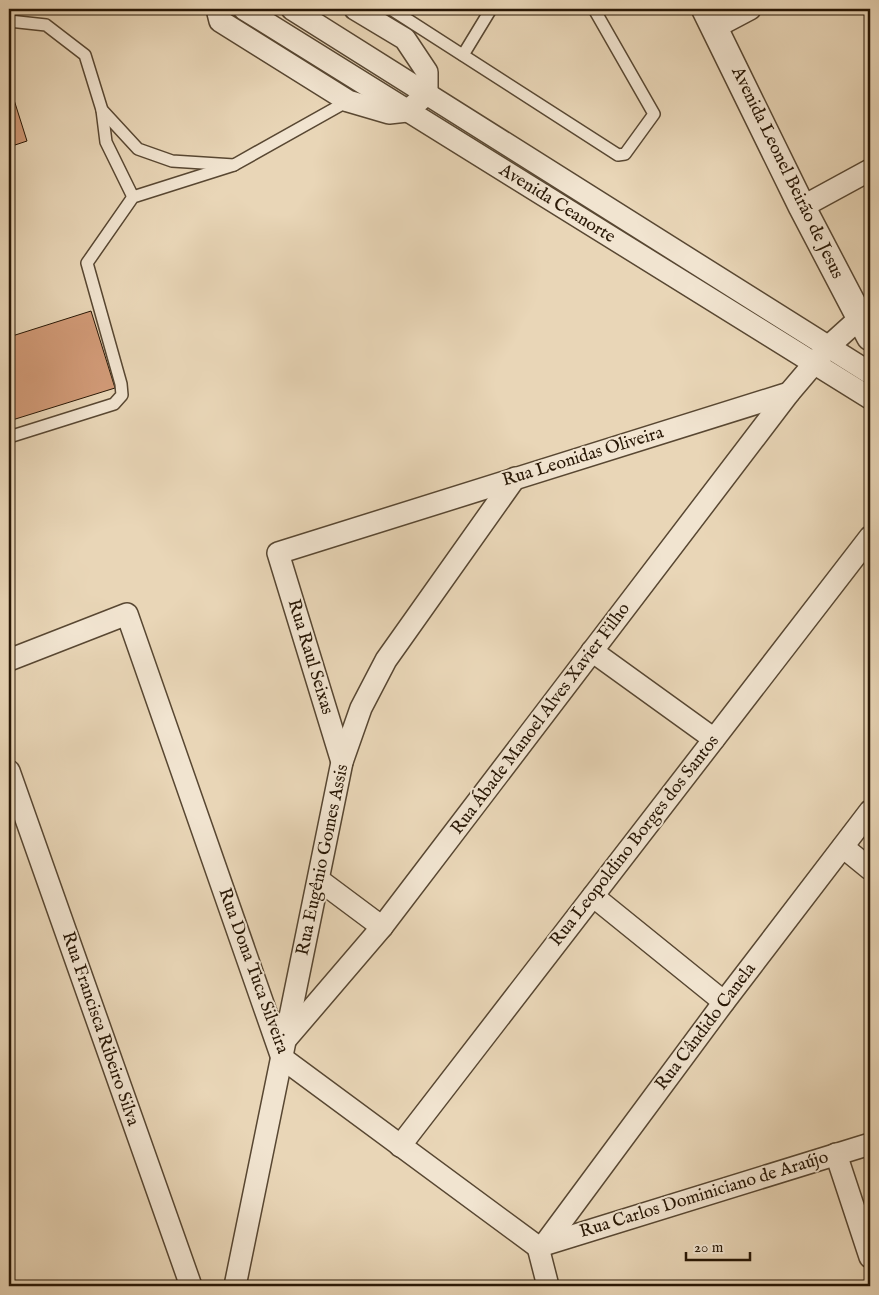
<svg xmlns="http://www.w3.org/2000/svg" width="879" height="1295" viewBox="0 0 879 1295" font-family="'IM FELL English',serif">
<rect width="100%" height="100%" fill="#e9d6b7"/>
<filter id="stains"><feTurbulence type="fractalNoise" baseFrequency=".004" numOctaves="4"/><feColorMatrix values="0 0 0 0 .2 0 0 0 0 .09 0 0 0 0 .02 0 0 0 .5 -.17"/></filter>
<radialGradient id="worn" r=".72"><stop offset=".6" stop-color="#630" stop-opacity="0"/><stop offset="1" stop-color="#630" stop-opacity=".3"/></radialGradient>
<g fill="#d19a77" stroke="#281705">
<polygon points="9,84 27,141 9,147"/>
<polygon points="91,311 115,388 9,421 9,337"/>
</g>
<g fill="none" stroke-linecap="round" stroke-linejoin="round">
<defs>
<g id="service">
<polyline points="391,9 618,155 625,154 654,114 594,9"/>
<polyline points="9,21 46,25 85,55 102,110 138,149 172,161 234,165 348,101"/>
<polyline points="463,55 491,9"/>
<polyline points="102,110 106,142 133,197"/>
<polyline points="9,437 114,404 122,395 121,384 87,263 133,197 234,165"/>
</g>
<g id="minor">
<polyline points="217,9 220,21 348,101 389,113 407,111 427,94 427,72 405,39 355,9"/>
<polyline points="244,9 870,398"/>
<polyline points="292,9 870,373"/>
<polyline points="716,27 750,9"/>
<polyline points="802,207 870,170"/>
<polyline points="592,651 714,739"/>
<polyline points="9,660 127,614 282,1058 538,1247"/>
<polyline points="342,762 278,553 789,393 829,346 860,318"/>
<polyline points="9,771 191,1286"/>
<polyline points="843,847 870,869"/>
<polyline points="319,880 382,927"/>
<polyline points="593,896 724,1002"/>
<polyline points="287,1038 382,927 789,393"/>
<polyline points="400,1146 870,537"/>
<polyline points="836,1154 870,1257"/>
<polyline points="544,1245 724,1002 870,811"/>
<polyline points="540,1246 870,1144"/>
<polyline points="538,1247 548,1286"/>
<polyline points="235,1286 342,762 361,708 386,660 515,478"/>
</g>
<polyline id="tertiary" points="705,9 802,207 870,337"/>
</defs>
<use href="#service" stroke="#584732" stroke-width="14"/>
<use href="#minor" stroke="#584732" stroke-width="24"/>
<use href="#tertiary" stroke="#584732" stroke-width="29"/>
<use href="#service" stroke="#f1e4d0" stroke-width="11"/>
<use href="#minor" stroke="#f1e4d0" stroke-width="21"/>
<use href="#tertiary" stroke="#f1e4d0" stroke-width="26"/>
</g>
<g text-anchor="middle" dominant-baseline="central" stroke-width="4" stroke-linejoin="round" paint-order="stroke">
<g font-size="18" fill="#281705" stroke="#f1e4d0">
<text transform="translate(787 173) rotate(64)">Avenida Leonel Beirão de Jesus</text>
<text transform="translate(557 204) rotate(32)">Avenida Ceanorte</text>
<text transform="translate(583 457) rotate(-17)">Rua Leonidas Oliveira</text>
<text transform="translate(310 657) rotate(73)">Rua Raul Seixas</text>
<text transform="translate(541 719) rotate(-53)">Rua Ábade Manoel Alves Xavier Filho</text>
<text transform="translate(635 841) rotate(-52)">Rua Leopoldino Borges dos Santos</text>
<text transform="translate(323 860) rotate(-78)">Rua Eugênio Gomes Assis</text>
<text transform="translate(253 971) rotate(70)">Rua Dona Tuca Silveira</text>
<text transform="translate(706 1027) rotate(-53)">Rua Cândido Canela</text>
<text transform="translate(100 1029) rotate(71)">Rua Francisca Ribeiro Silva</text>
<text transform="translate(704 1195) rotate(-17)">Rua Carlos Dominiciano de Araújo</text>
</g>
</g>
<rect width="879" height="1295" fill="none" stroke="#e9d6b7" stroke-width="30"/>
<rect x="10" y="10" width="859" height="1275" fill="none" stroke="#281705" stroke-width="2.5"/>
<rect x="15" y="15" width="849" height="1265" fill="none" stroke="#281705"/>
<path d="M686 1252v8h64v-8" fill="none" stroke="#281705" stroke-width="2.5"/>
<text x="694" y="1252" font-size="15" fill="#281705" stroke="#f1e4d0" stroke-width="4" paint-order="stroke">20 m</text>
<rect width="100%" height="100%" filter="url(#stains)"/>
<rect width="100%" height="100%" fill="url(#worn)"/>
</svg>
